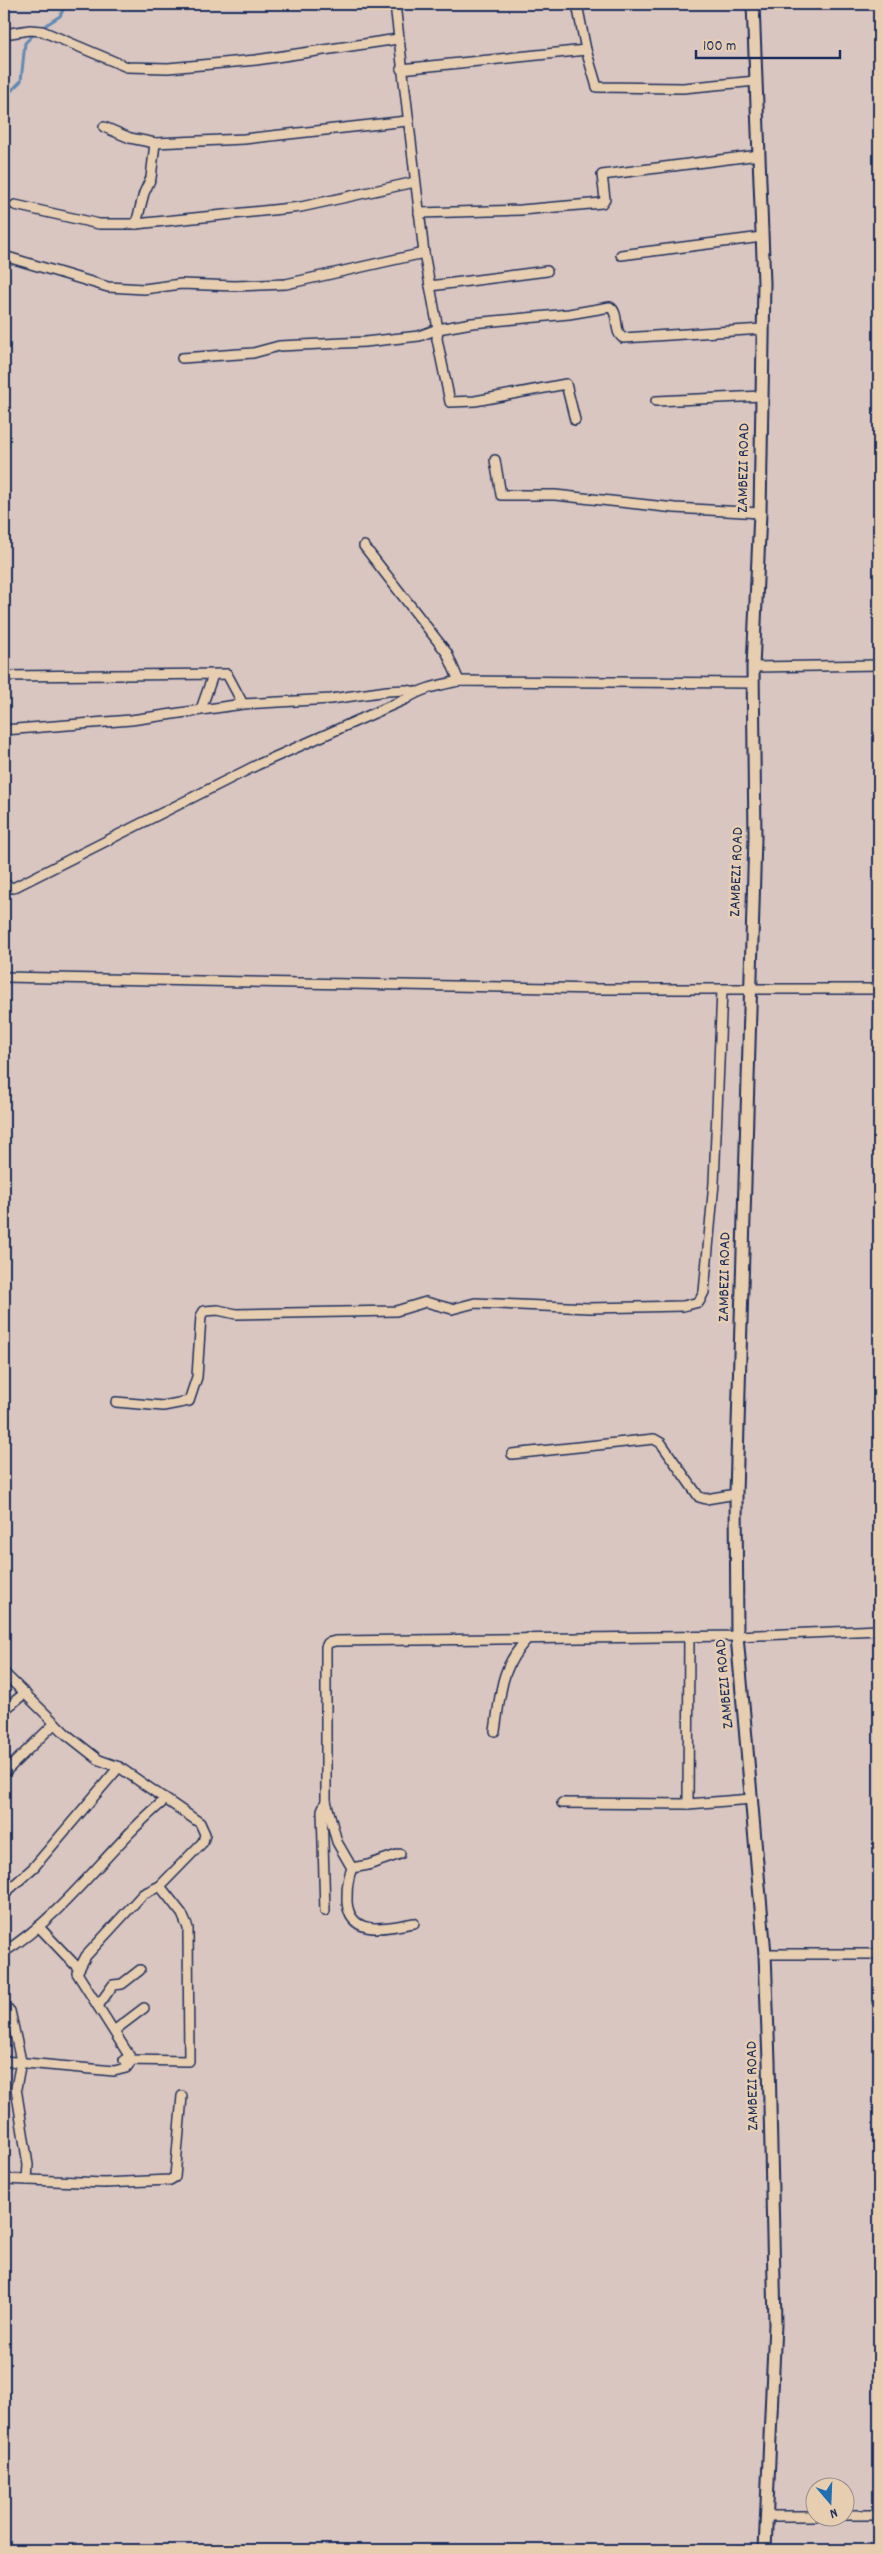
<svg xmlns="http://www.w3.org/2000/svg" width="883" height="2554" viewBox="0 0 883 2554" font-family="Dekko,sans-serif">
<rect width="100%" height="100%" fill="#dac6c0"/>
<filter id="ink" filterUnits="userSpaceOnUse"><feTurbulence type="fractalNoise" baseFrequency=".02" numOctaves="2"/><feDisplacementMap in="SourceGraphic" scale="10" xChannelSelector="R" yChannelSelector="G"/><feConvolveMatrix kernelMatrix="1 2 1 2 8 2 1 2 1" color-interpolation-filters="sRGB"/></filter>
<g filter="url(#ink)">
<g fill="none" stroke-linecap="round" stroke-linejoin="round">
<g stroke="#628ab4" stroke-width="3">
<polyline points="40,29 60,16 66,4"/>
<polyline points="4,102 7,95 21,81 25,43 35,33"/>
</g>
<defs>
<g id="street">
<polyline points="395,4 424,253 438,329 437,339 450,402 475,401 566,384 575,420"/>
<polyline points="577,4 586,50 597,87 683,88 756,81"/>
<polyline points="4,34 30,30 42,31 127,67 168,68 256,60 398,39"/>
<polyline points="401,69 586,50"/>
<polyline points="104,127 130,138 155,143 244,139 407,121"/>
<polyline points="15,205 99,224 136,224 301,207 415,182"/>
<polyline points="419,213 521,210 602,203 605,199 602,175 759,155"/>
<polyline points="136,224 144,193 151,178 155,143"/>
<polyline points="621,255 762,237"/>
<polyline points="4,256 108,287 144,289 181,284 235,286 286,284 424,253"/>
<polyline points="430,286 547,271"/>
<path d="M 182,358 L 253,353 L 279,346 L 365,342 L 419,336 L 438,329 L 472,323 L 569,314 L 610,307 C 620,313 613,332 623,338 L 763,329"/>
<polyline points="656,401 762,396"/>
<polyline points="495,460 501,495 555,495 675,508 760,513"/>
<polyline points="364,546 447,653 459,681"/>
<polyline points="753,667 879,665"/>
<polyline points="4,676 227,674 243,704"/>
<polyline points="201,709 213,675"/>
<polyline points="4,730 131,720 243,704 331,699 387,691 406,690 416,692"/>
<path d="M 4,884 L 13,888 L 257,765 L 406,699 C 422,688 441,685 459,681 L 753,683"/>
<polyline points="4,977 598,989 879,989"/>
<polyline points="116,1402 163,1406 189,1401 197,1377 201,1316 204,1311 218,1310 236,1314 396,1311 426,1302 452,1309 475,1303 590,1308 683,1306 699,1302 704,1292 714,1183 722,990"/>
<polyline points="512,1454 654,1439 661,1443 699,1497 706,1499 736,1494"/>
<polyline points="4,1673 66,1734 99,1760 119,1767 200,1823 205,1834 203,1842 160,1886 143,1894 86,1956 77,1973 130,2057 124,2060 130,2063 126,2068 114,2071 4,2061"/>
<polyline points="4,1710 25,1693"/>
<path d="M 495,1731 C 501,1693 499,1669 528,1638"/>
<polyline points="4,1773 55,1723"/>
<path d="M 326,1801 L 337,1842 L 352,1868 C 347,1880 347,1890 347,1902 C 350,1939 389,1927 414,1923"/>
<polyline points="562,1803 688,1804 752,1799"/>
<polyline points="688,1804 689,1635"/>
<polyline points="352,1868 368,1865 400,1854"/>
<polyline points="4,1894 34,1867 119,1767"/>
<polyline points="325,1911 322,1810 326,1801 326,1647 328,1643 335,1641 737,1636 879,1630"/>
<polyline points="39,1927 78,1968"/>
<path d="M 4,1952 C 68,1912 108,1847 165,1800"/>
<polyline points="765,1954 879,1954"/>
<polyline points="98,2006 113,1985 122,1984 140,1970"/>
<polyline points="10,2011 21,2061 16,2088 28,2165 27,2180"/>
<polyline points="115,2030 144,2008"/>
<polyline points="125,2060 189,2061 188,1928 182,1914 160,1886"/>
<polyline points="4,2179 104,2183 170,2180 175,2177 182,2096"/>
<polyline points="846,2515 879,2515"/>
<polyline points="766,2516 816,2516"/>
</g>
<polyline id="secondary" points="753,4 764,283 760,513 753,667 755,837 736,1494 737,1636 765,1954 769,2061 775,2324 765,2550"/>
</defs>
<use href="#street" stroke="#1b2f5e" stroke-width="12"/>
<use href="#secondary" stroke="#1b2f5e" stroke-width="15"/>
<use href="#street" stroke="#e8ceb0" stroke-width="9"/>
<use href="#secondary" stroke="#e8ceb0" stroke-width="11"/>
</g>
</g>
<g text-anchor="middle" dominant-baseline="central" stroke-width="5" stroke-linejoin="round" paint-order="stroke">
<g font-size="16" fill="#1b2f5e" stroke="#e8ceb0">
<text transform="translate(744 468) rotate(-89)">ZAMBEZI ROAD</text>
<text transform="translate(737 872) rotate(-88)">ZAMBEZI ROAD</text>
<text transform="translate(725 1277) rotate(-89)">ZAMBEZI ROAD</text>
<text transform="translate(725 1684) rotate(-95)">ZAMBEZI ROAD</text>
<text transform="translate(753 2086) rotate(-91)">ZAMBEZI ROAD</text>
</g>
</g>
<rect width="883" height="2554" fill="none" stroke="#e8ceb0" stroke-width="20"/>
<rect x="10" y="10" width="863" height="2534" fill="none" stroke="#1b2f5e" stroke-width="2" filter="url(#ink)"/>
<g transform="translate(830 2502) rotate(161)"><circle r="24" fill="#e8ceb0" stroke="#968e8f"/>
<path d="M0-4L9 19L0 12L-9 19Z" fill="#1f6fb2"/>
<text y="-8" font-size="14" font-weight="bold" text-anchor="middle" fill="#1b2f5e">N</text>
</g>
<path d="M696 50v8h144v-8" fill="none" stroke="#1b2f5e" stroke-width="2.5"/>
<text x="703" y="50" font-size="15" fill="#1b2f5e" stroke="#e8ceb0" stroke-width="4" paint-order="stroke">100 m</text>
</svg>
